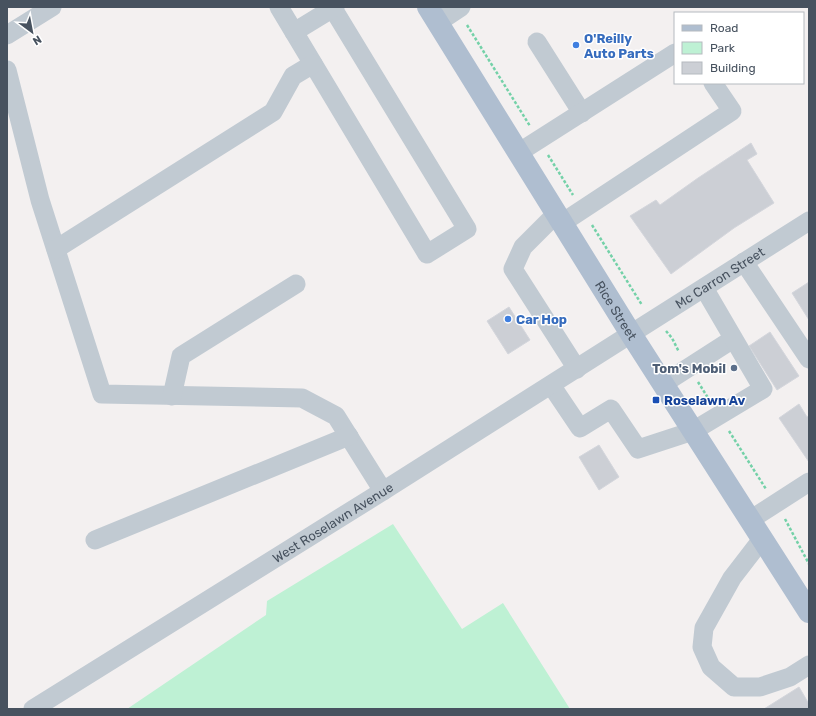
<svg xmlns="http://www.w3.org/2000/svg" width="816" height="716" viewBox="0 0 816 716" font-family="Rubik,sans-serif">
<rect width="100%" height="100%" fill="#f3f0f0"/>
<polygon fill="#bef1d4" points="393,524 462,629 503,603 570,709 127,709 266,615 267,601"/>
<g fill="#cccfd5" stroke="#d4d6dc">
<polygon points="751,143 757,154 747,160 774,203 734,228 671,274 630,216 656,200 660,205 698,178"/>
<polygon points="809,282 809,320 792,293"/>
<polygon points="509,307 530,340 508,354 487,321"/>
<polygon points="770,332 799,376 777,390 749,346"/>
<polygon points="799,404 807,417 809,416 809,462 779,418"/>
<polygon points="599,445 619,477 599,490 579,457"/>
<polygon points="799,687 809,704 809,709 764,709"/>
</g>
<g fill="none" stroke-linecap="round" stroke-linejoin="round">
<g stroke="#74d1a8" stroke-width="2.5" stroke-dasharray="3 2" stroke-linecap="butt">
<polyline points="467,25 530,126"/>
<polyline points="548,155 573,195"/>
<polyline points="592,225 642,305"/>
<polyline points="666,331 672,338 679,352"/>
<polyline points="698,382 710,401"/>
<polyline points="729,431 766,489"/>
<polyline points="785,519 809,564"/>
</g>
<g stroke="#c1cad2" stroke-width="19">
<polyline points="279,7 427,254 467,229 332,7"/>
<polyline points="437,23 461,7"/>
<polyline points="294,32 335,7"/>
<polyline points="7,35 52,7"/>
<polyline points="537,42 582,113"/>
<polyline points="7,70 40,200 102,394 302,398 336,416 383,491"/>
<polyline points="518,153 675,53"/>
<polyline points="556,214 523,247 513,269 577,369"/>
<polyline points="562,223 732,111 713,83"/>
<polyline points="56,249 273,112 293,76 313,64"/>
<polyline points="744,262 809,359"/>
<polyline points="663,384 733,339"/>
<polyline points="551,385 580,428 611,409 638,449 693,431 763,389 704,288"/>
<polyline points="172,396 181,356 296,284"/>
<polyline points="750,520 809,482"/>
<polyline points="762,539 732,578 704,628 702,647 711,667 734,687 760,687 790,677 809,665"/>
<polyline points="95,540 349,436"/>
<path id="s1" d="M 33,709 L 383,491 L 809,221"/>
</g>
<path stroke="#afbed0" stroke-width="22" id="s2" d="M 428,7 L 631,334 L 809,612"/>
</g>
<g fill="#3f7fe0" stroke="#fff" stroke-width="1.5">
<circle cx="576" cy="45" r="4"/>
<circle cx="508" cy="319" r="4"/>
</g>
<circle fill="#5c6f8a" stroke="#fff" stroke-width="1.5" cx="734" cy="368" r="4"/>
<rect fill="#1a4fb4" stroke="#fff" stroke-width="1.5" x="652" y="396" width="8" height="8" rx="2"/>
<g text-anchor="middle" dominant-baseline="central" stroke-width="3" stroke-linejoin="round" paint-order="stroke">
<g font-size="13" font-weight="bold" fill="#366cbe" stroke="#fff" text-anchor="start">
<text x="584" y="38">O'Reilly<tspan x="584" dy="15">Auto Parts</tspan></text>
<text x="516" y="319">Car Hop</text>
</g>
<g font-size="13" fill="#47525f" stroke="#fff">
<text stroke="none"><textPath href="#s1" startOffset="811">Mc Carron Street</textPath></text>
<text stroke="none"><textPath href="#s2" startOffset="357">Rice Street</textPath></text>
<text stroke="none"><textPath href="#s1" startOffset="353">West Roselawn Avenue</textPath></text>
</g>
<g font-size="13" font-weight="bold" fill="#4e5e75" stroke="#fff" text-anchor="end">
<text x="726" y="368">Tom's Mobil</text>
</g>
<g font-size="13" font-weight="bold" fill="#164399" stroke="#fff" text-anchor="start">
<text x="664" y="400">Roselawn Av</text>
</g>
</g>
<rect width="816" height="716" fill="none" stroke="#47525f" stroke-width="16"/>
<rect x="674" y="12" width="130" height="72" fill="#ffffff" stroke="#b5babf"/>
<rect x="682" y="25" width="20" height="6" fill="#afbed0" stroke="#b5babf"/>
<text x="710" y="32" font-size="12" fill="#47525f">Road</text>
<rect x="682" y="42" width="20" height="12" fill="#bef1d4" stroke="#b5babf"/>
<text x="710" y="52" font-size="12" fill="#47525f">Park</text>
<rect x="682" y="62" width="20" height="12" fill="#cccfd5" stroke="#b5babf"/>
<text x="710" y="72" font-size="12" fill="#47525f">Building</text>
<g transform="translate(32 32) rotate(148)" stroke="#ffffff" stroke-width="3" paint-order="stroke">
<path d="M0-3L7 15L0 10L-7 15Z" fill="#47525f"/>
<text y="-6" font-size="11" font-weight="bold" text-anchor="middle" fill="#47525f">N</text>
</g>
</svg>
